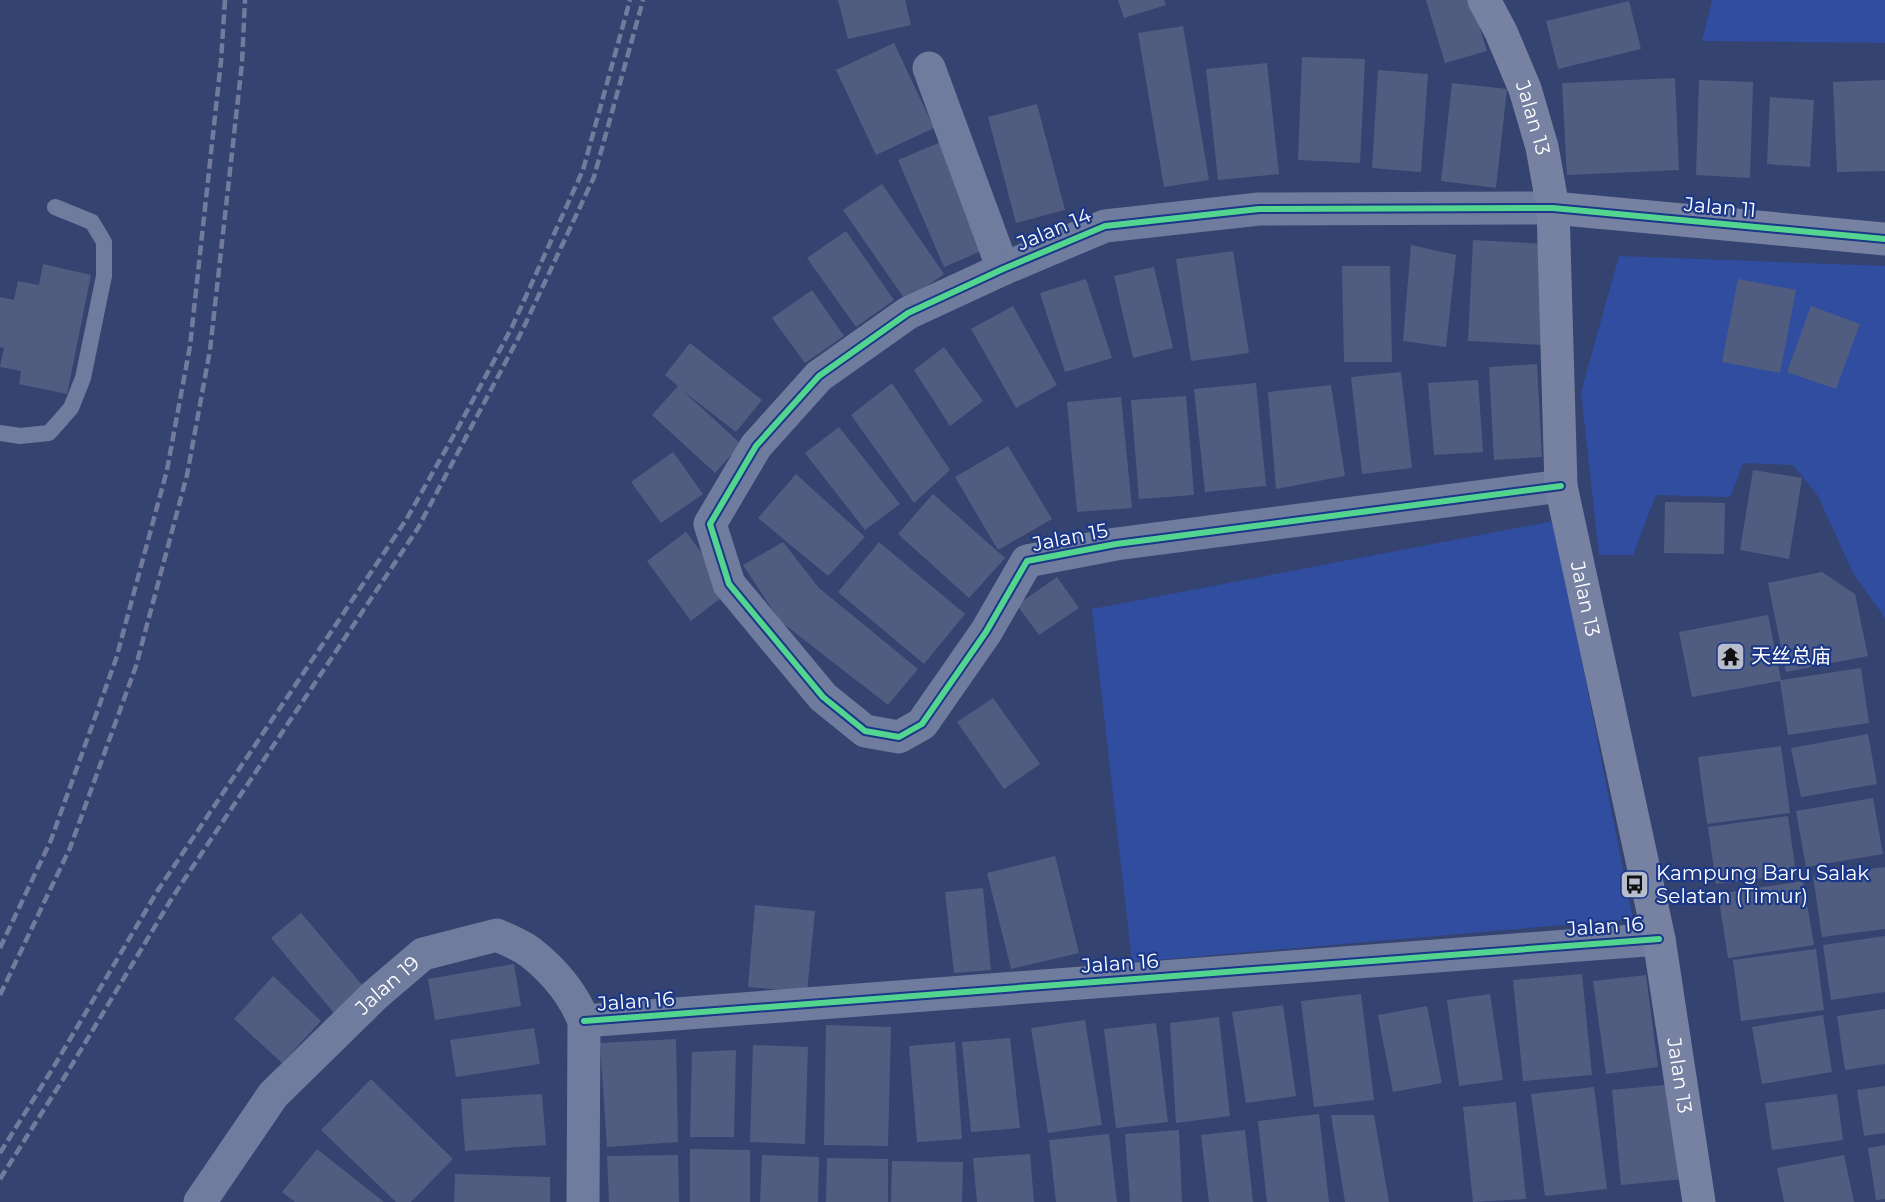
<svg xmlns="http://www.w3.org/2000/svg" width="1885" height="1202" viewBox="0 0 1885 1202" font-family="Montserrat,'Noto Sans SC',sans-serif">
<rect width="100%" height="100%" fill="#344370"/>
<g fill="#304d9f">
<polygon points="1712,0 1885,0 1885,43 1702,41"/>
<polygon points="1619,256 1885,266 1885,618 1853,573 1818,496 1793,465 1743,463 1730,497 1656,495 1633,555 1599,555 1581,392"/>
<polygon points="1554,521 1633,919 1132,962 1092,609"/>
</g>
<g fill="#515d80">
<polygon points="838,0 905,0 911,25 848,39"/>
<polygon points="1118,0 1164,0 1166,5 1124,18"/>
<polygon points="1426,0 1471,0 1487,51 1445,63"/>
<polygon points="1629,1 1641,49 1558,69 1546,21"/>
<polygon points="1183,26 1209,180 1164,187 1138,33"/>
<polygon points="894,43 934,128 876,155 836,70"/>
<polygon points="1302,57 1365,59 1360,163 1298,160"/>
<polygon points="1267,63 1279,174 1218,180 1206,69"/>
<polygon points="1378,70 1428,74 1421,172 1372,168"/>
<polygon points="1675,78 1679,170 1567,175 1562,83"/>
<polygon points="1699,80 1753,82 1750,178 1696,175"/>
<polygon points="1885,80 1885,171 1837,172 1833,82"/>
<polygon points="1452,83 1507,89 1496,188 1441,181"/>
<polygon points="1770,97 1814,100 1810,167 1767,164"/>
<polygon points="1037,104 1065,210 1016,223 988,117"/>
<polygon points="941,142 986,249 944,267 898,160"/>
<polygon points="882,184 944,274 906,301 843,210"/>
<polygon points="846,231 894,300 856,327 807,258"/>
<polygon points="1473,240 1548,244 1543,345 1468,341"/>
<polygon points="1411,245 1456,255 1446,347 1403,341"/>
<polygon points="1233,251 1249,353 1191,361 1176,259"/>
<polygon points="43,264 91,275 67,394 19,384 21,371 0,367 4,348 0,347 0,297 14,300 18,281 39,285"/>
<polygon points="1342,266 1390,266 1392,362 1344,362"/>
<polygon points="1154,267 1173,348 1133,358 1114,276"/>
<polygon points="1086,279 1112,358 1065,372 1040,293"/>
<polygon points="1738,279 1796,290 1780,373 1722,362"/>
<polygon points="812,290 844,336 805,363 772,318"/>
<polygon points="1013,306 1057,385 1016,408 971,329"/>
<polygon points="1811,306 1860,324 1836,389 1787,372"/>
<polygon points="690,343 762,400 736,432 682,390 741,444 715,473 652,415 678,386 665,375"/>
<polygon points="944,347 983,401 950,426 914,370"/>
<polygon points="1537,364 1542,457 1494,460 1489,367"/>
<polygon points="1401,372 1412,468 1362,474 1351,377"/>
<polygon points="1478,380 1483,452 1434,455 1428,383"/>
<polygon points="892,383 950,470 914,503 851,415"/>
<polygon points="1256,383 1266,486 1205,492 1194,389"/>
<polygon points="1331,385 1345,476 1276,489 1268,392"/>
<polygon points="1186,396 1194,495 1139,499 1131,400"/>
<polygon points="1121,397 1132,508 1077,512 1067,402"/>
<polygon points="839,427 900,504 865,530 805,453"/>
<polygon points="1008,446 1052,519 998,550 955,477"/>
<polygon points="673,452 703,494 661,523 631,482"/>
<polygon points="1753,470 1802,478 1789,559 1740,550"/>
<polygon points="796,474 865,537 828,576 758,518"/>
<polygon points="933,494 1005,558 969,598 898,534"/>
<polygon points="1665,502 1725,503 1724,554 1664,553"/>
<polygon points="686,532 730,591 691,621 647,561"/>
<polygon points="783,542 819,588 918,669 888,705 780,621 743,565"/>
<polygon points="879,542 965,614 924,664 838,592"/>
<polygon points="1822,572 1855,594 1868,656 1786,672 1768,583"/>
<polygon points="1057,577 1079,608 1039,635 1017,605"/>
<polygon points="1768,615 1781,680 1861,668 1869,723 1788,735 1780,681 1692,697 1679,632"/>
<polygon points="993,698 1040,764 1004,789 957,722"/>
<polygon points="1868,734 1877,784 1801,797 1791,748"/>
<polygon points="1781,746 1790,813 1707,824 1698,757"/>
<polygon points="1873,798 1883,854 1806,867 1796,811"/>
<polygon points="1788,816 1796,874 1716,884 1708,827"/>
<polygon points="1055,856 1079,953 1011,969 987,873"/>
<polygon points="1885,867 1885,929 1822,937 1813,876"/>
<polygon points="1803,881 1814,945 1728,958 1718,894"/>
<polygon points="983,888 991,970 954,973 945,892"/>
<polygon points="755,905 815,911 807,992 748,987"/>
<polygon points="301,913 364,987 334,1013 271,938"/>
<polygon points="1885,936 1885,992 1831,1000 1823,945"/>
<polygon points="1816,949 1824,1010 1741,1021 1733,960"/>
<polygon points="514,964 521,1006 435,1020 428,979"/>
<polygon points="1582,974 1592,1075 1523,1081 1513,980"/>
<polygon points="1646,975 1658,1067 1606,1074 1593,981"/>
<polygon points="273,976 321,1021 282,1063 234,1019"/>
<polygon points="1361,994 1374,1100 1314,1107 1301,1001"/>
<polygon points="1490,994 1503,1080 1459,1086 1447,1000"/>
<polygon points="1283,1005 1296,1096 1246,1103 1232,1012"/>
<polygon points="1427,1006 1442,1083 1393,1092 1378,1015"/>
<polygon points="1885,1009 1885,1064 1845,1070 1837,1016"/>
<polygon points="1823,1015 1832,1072 1762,1084 1752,1027"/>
<polygon points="1219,1017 1230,1116 1176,1123 1170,1023"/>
<polygon points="1085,1020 1102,1125 1048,1133 1031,1028"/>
<polygon points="1156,1023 1168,1122 1116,1128 1104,1029"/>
<polygon points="826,1025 891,1027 888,1146 824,1145"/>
<polygon points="534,1028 540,1064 456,1077 450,1040"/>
<polygon points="1010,1038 1020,1128 971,1132 962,1042"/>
<polygon points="676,1039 678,1142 607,1147 600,1043"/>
<polygon points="955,1042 962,1139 917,1142 909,1046"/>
<polygon points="753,1045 808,1047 805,1144 750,1142"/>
<polygon points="736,1050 734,1137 690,1137 692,1052"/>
<polygon points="371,1079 453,1159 411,1202 396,1202 321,1130"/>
<polygon points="1674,1084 1684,1179 1621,1185 1612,1090"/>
<polygon points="1885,1086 1885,1133 1864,1136 1857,1090"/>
<polygon points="1594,1087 1607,1189 1545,1196 1531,1094"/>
<polygon points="542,1094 546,1145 465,1151 461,1099"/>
<polygon points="1837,1094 1843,1140 1772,1150 1765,1103"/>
<polygon points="1516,1102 1526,1199 1473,1202 1463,1107"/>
<polygon points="1319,1114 1329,1202 1267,1202 1258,1121"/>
<polygon points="1331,1115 1374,1115 1389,1202 1345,1202"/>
<polygon points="1179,1130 1182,1202 1130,1202 1125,1134"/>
<polygon points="1245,1130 1253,1202 1209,1202 1201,1135"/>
<polygon points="1109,1134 1117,1202 1056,1202 1049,1140"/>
<polygon points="1885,1145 1885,1199 1876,1200 1868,1148"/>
<polygon points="317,1149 384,1202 295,1202 282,1192"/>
<polygon points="690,1149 750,1150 750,1202 690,1202"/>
<polygon points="1030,1154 1034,1202 977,1202 973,1158"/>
<polygon points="678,1155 679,1202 609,1202 607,1156"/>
<polygon points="762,1155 819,1157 818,1202 760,1202"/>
<polygon points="1844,1155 1854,1202 1784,1202 1777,1168"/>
<polygon points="827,1158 888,1159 888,1202 826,1202"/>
<polygon points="892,1161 963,1162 962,1202 891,1202"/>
<polygon points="455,1174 550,1177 550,1202 454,1202"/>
</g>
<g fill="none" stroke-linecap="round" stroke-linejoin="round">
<polyline stroke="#707c9d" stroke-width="16" points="0,433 20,436 49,433 71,408 83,378 104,276 104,242 92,222 55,207"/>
<g stroke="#707c9d" stroke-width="33">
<polyline points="929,68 1003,269"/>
<polyline points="1553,208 1259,209 1105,226 1003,269 908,313 819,376 756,446 710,524 729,584 823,697 865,731 899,737 922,724 986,632 1027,561 1116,544 1561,486"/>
<polyline points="584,1021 1659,939"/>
<path id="s1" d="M 200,1202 L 273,1095 L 375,995 L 423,954 L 497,935 C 508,940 521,945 530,952 C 553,970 573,994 584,1021 L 583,1202"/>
</g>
<g stroke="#7781a1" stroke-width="33">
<path id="s2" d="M 1484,0 L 1501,32 L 1525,89 L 1542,147 L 1553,208 L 1561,486 L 1659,939 L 1699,1202"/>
<polyline points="1553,208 1885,239"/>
</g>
<g stroke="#717c9c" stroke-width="4.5" stroke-dasharray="10 4.5" stroke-linecap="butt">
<polyline points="0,948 51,840 116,659 167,470 190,346 221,61 225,0"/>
<polyline points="0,995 70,848 136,666 187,475 210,350 242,63 245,0"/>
<polyline points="0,1153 53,1068 158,890 406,520 459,426 512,327 583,170 630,0"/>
<polyline points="0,1179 67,1073 172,898 418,528 522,331 594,177 643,0"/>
</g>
<defs>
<g id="cycleway">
<polyline points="1561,486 1116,544 1027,561 986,632 922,724 899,737 865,731 823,697 729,584 710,524 756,446 819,376 908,313 1003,269 1105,226 1259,209 1553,208 1885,239"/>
<polyline points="584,1021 1659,939"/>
</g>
</defs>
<use href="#cycleway" stroke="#1b3788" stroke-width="10"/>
<use href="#cycleway" stroke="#53d58f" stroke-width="6"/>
</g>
<defs>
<symbol id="temple-square" viewBox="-11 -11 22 22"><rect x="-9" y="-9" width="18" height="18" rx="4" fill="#b8bdcd" stroke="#1b3788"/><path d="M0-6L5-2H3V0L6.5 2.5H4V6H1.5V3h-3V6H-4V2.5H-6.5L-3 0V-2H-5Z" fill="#111"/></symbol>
<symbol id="bus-square" viewBox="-11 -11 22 22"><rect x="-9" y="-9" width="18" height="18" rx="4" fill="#b8bdcd" stroke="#1b3788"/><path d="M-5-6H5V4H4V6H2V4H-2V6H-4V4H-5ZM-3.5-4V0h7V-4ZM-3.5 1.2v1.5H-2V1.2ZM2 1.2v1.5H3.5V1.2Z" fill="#111"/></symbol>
</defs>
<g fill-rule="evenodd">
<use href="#temple-square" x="1714" y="640" width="33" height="33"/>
<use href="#bus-square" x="1618" y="868" width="33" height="33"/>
</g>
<g text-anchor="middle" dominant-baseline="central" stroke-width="4.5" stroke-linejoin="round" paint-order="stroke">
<g font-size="20" fill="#fff" stroke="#1b3788">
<text stroke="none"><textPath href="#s2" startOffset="128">Jalan 13</textPath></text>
<text transform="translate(1720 207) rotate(5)">Jalan 11</text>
<text transform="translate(1054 229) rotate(-23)">Jalan 14</text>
<text transform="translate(1070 537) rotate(-11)">Jalan 15</text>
<text stroke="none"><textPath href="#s2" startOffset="614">Jalan 13</textPath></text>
<text transform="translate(1605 926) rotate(-4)">Jalan 16</text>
<text transform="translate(1120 963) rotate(-4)">Jalan 16</text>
<text stroke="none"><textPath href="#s1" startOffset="288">Jalan 19</textPath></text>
<text transform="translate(636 1001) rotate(-4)">Jalan 16</text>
<text stroke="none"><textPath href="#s2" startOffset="1100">Jalan 13</textPath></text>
</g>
<g font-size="20" fill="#fff" stroke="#1b3788" text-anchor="start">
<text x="1751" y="656">天丝总庙</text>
<text x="1656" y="873">Kampung Baru Salak<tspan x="1656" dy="23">Selatan (Timur)</tspan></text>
</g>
</g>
</svg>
